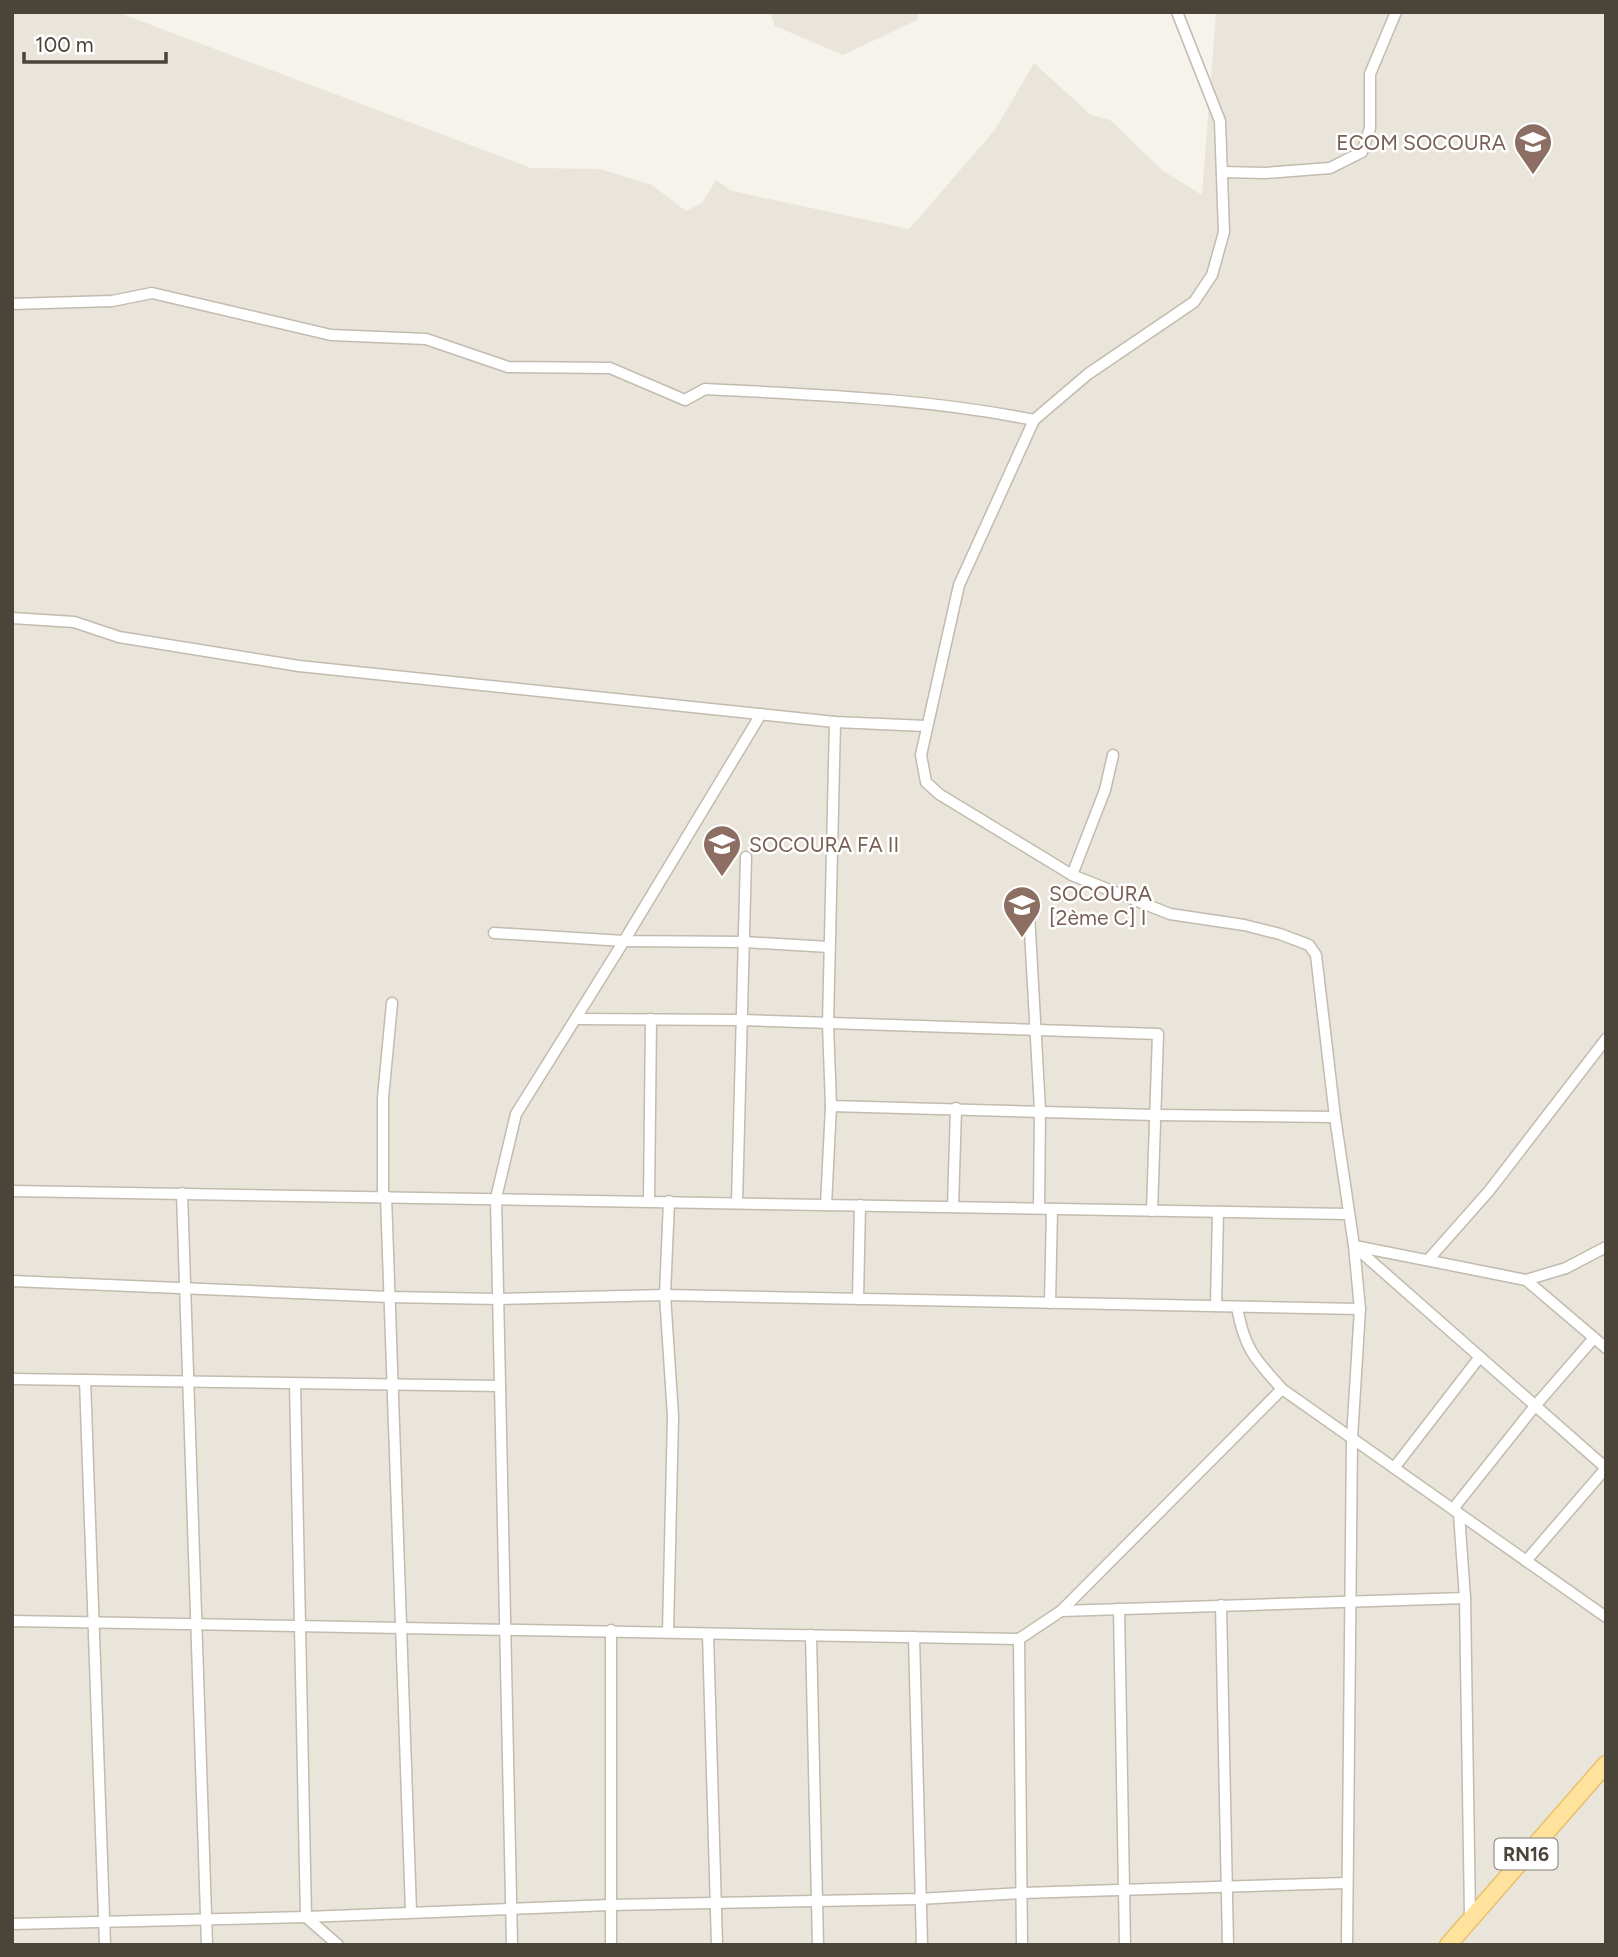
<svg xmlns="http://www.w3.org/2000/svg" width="1618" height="1957" viewBox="0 0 1618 1957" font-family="Figtree,sans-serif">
<rect width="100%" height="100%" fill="#f6f3ec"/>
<g fill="#eae5da">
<polygon points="12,12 117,12 531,168 600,169 652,185 686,211 702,203 716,180 732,191 909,229 995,130 1034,63 1091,115 1110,120 1163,171 1202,195 1216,12 1606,12 1606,1945 12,1945"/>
<polygon points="770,12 918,12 917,20 843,55 775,26"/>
</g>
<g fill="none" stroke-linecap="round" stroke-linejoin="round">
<defs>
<g id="street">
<polyline points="1177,12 1220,121 1224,232 1212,275 1194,302 1088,374 1034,420 959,585 921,755 926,782 939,794 1072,875 1170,914 1244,925 1280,934 1309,945 1316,955 1335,1117 1354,1246 1360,1309 1352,1438 1347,1945"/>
<polyline points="1222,172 1265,173 1330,168 1362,152 1370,128 1370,74 1396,12"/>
<path d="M 12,304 L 112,301 L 152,293 L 331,335 L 426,339 L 508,367 L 610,368 L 685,400 L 705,389 C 815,395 925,398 1034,420"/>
<polyline points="12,618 74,622 119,637 299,666 835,722 926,726"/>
<polyline points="1072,875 1105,790 1113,755"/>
<polyline points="1029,913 1040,1110 1039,1208"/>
<polyline points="494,933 624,941 744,942 829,947"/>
<polyline points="576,1019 742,1020 1158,1034 1152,1211"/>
<polyline points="831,1106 1155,1115 1335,1117"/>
<polyline points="12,1191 1348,1214"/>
<polyline points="182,1193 207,1945"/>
<polyline points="383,1196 383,1098 392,1003"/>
<polyline points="386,1196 411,1911"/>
<polyline points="649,1201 651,1019"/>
<polyline points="737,1203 746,857"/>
<polyline points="826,1205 831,1106 828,1024 835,722"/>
<polyline points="953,1207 956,1108"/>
<polyline points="1354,1246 1606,1468"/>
<polyline points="1355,1246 1526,1280 1566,1268 1606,1247"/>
<polyline points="1428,1260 1489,1191 1606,1039"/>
<polyline points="1526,1280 1606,1348"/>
<polyline points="12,1281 389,1297 498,1299 665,1295 1360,1309"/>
<polyline points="858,1299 860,1205"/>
<polyline points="1050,1303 1052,1209"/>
<polyline points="1216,1306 1218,1212"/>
<path d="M 1237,1307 C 1244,1348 1255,1359 1282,1389 L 1606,1617"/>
<polyline points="12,1379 500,1386"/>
<polyline points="85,1380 105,1945"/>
<polyline points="295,1384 306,1917 338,1945"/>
<polyline points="1394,1468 1479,1358"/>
<polyline points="1453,1509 1535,1406 1594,1338"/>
<polyline points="1459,1514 1465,1598 1470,1916"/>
<polyline points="1526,1561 1606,1468"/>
<polyline points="1221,1605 1228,1945"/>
<polyline points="1119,1609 1125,1945"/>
<polyline points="1061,1611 1465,1598"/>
<polyline points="12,1621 1019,1639 1061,1611 1282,1389"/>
<polyline points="668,1632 673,1416 665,1295 669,1201"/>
<polyline points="708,1634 717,1945"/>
<polyline points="811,1635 818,1945"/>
<polyline points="914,1637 922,1945"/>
<polyline points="1019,1639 1022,1945"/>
<polyline points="12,1924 306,1917 610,1905 919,1899 1022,1893 1347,1883"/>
<polyline points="512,1945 496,1198 516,1114 624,941 761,714"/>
<polyline points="611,1945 611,1630"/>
</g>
<polyline id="primary" points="1448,1945 1606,1764"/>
</defs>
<use href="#street" stroke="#c2bbae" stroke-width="13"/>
<use href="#primary" stroke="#e6c16a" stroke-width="19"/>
<use href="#street" stroke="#fff" stroke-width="10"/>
<use href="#primary" stroke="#ffe39c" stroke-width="16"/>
</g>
<defs>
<symbol id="school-pin" viewBox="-11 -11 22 30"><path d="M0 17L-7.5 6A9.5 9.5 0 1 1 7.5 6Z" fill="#8d6e63" stroke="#fff"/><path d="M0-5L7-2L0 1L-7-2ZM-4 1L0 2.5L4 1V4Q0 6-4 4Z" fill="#fff"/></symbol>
</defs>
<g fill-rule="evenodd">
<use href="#school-pin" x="1511" y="120" width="44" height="60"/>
<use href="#school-pin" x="700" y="822" width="44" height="60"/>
<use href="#school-pin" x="1000" y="883" width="44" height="60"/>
</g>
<g text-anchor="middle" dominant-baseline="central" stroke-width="5" stroke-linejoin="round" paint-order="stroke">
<rect fill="#fff" stroke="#817c74" stroke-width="2" x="1494.5" y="1838.5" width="63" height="31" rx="5"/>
<g font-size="19" font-weight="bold" fill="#4b4439">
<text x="1526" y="1854">RN16</text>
</g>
<g font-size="21" fill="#785e54" stroke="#fff" text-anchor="start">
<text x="1506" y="142" text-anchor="end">ECOM SOCOURA</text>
<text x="749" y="844">SOCOURA FA II</text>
<text x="1049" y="893">SOCOURA<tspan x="1049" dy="24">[2ème C] I</tspan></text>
</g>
</g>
<rect width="1618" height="1957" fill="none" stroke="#4b4439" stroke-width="28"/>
<path d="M24 52v10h142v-10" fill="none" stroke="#4b4439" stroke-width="3.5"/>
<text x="35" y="52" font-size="21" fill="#4b4439" stroke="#ffffff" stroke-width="5" paint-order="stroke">100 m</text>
</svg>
